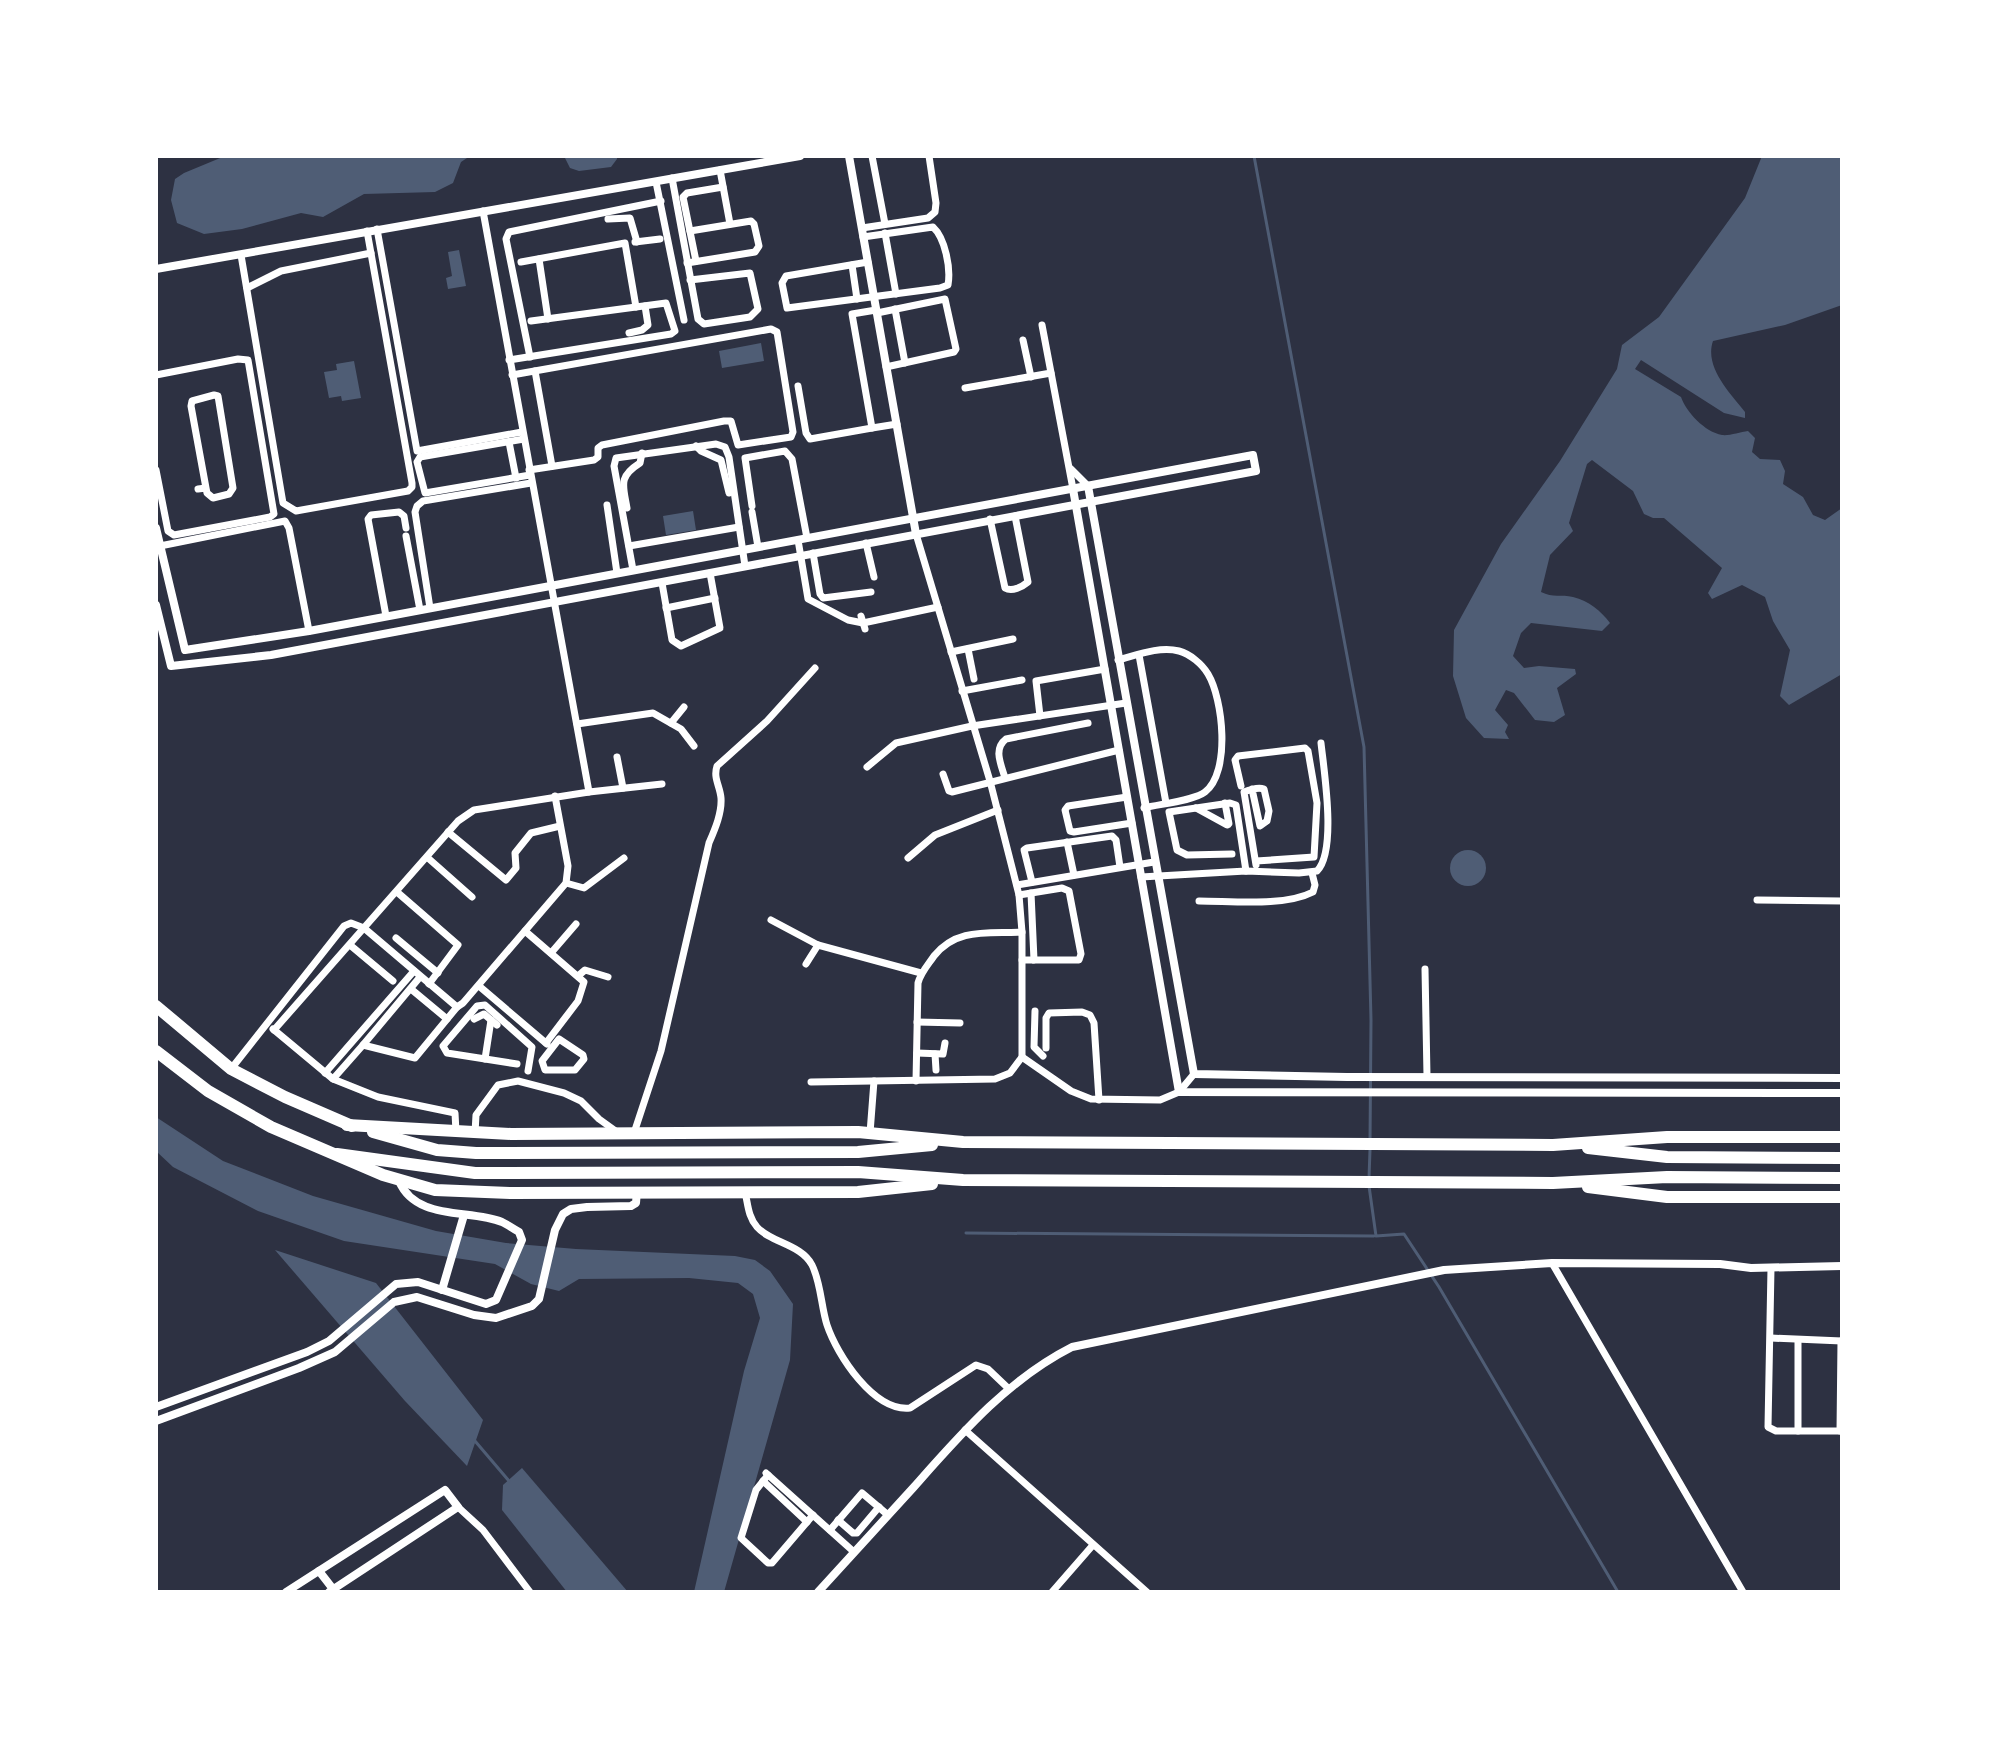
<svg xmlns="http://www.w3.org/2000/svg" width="1998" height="1748" viewBox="0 0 1998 1748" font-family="'DM Sans',sans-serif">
<rect width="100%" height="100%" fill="#2d3142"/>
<g fill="#4f5d75">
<polygon points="225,156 470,156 461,162 453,183 435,192 364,194 323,217 301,213 242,229 204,234 177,223 171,200 175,179 184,173"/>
<polygon points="564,156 617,156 617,159 611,167 579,171 570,168"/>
<path d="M 1762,156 L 1842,156 L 1842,305 L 1785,325 L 1713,341 C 1704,367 1730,393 1745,412 L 1745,418 L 1724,413 L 1641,360 L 1635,369 L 1681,397 C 1686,412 1705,432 1722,435 C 1729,436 1740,432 1748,431 L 1755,438 L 1752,452 L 1760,459 L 1780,460 L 1785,471 L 1783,484 L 1803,497 L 1813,515 L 1825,520 L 1842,508 L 1842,674 L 1789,705 L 1780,696 L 1790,650 L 1773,621 L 1765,597 L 1742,585 L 1712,599 L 1708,593 L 1722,568 L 1664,518 L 1653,518 L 1644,514 L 1633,491 L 1592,460 L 1587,464 L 1569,523 L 1573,531 L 1550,555 L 1541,592 C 1553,598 1561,594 1573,597 C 1589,601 1601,611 1610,623 L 1602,631 L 1531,623 L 1521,633 L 1513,656 L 1524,668 L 1539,666 L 1575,669 L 1576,674 L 1557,688 L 1565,715 L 1554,722 L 1535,720 L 1514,693 L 1506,690 L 1495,710 L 1508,725 L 1505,732 L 1509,739 L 1484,738 L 1466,718 L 1453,676 L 1454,630 L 1501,544 L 1560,461 L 1617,369 L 1622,345 L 1659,317 L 1745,198 Z"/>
<polygon points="459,250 466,286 448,289 446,278 452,276 448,252"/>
<polygon points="761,343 764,361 722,368 719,351"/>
<polygon points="354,361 361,398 342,401 341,396 329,398 324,372 337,370 336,364"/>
<polygon points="693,511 696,530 666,535 663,516"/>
<circle cx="1468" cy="868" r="18"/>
<polygon points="156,1117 223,1161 313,1196 436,1231 506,1243 576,1249 735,1256 755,1260 770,1271 793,1304 790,1360 724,1592 694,1592 744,1371 760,1318 753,1294 738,1283 689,1278 579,1279 559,1291 531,1284 495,1264 344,1241 258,1211 173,1167 156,1151"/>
<polygon points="275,1250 376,1283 483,1420 467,1466 405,1401"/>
<polygon points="522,1468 628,1592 567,1592 502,1510 503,1485"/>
</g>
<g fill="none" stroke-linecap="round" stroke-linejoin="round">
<g stroke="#4f5d75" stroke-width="3">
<polyline points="1254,156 1364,747 1371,1020 1370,1142"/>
<polyline points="1369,1178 1370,1150"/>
<polyline points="1369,1186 1376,1236 1404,1234 1439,1287 1618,1592"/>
<polyline points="966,1233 1374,1236"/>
<polyline points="475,1441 509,1481"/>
</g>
<g stroke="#fff" stroke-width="7">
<polyline points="872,156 885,224"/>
<polyline points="720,170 730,224"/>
<polyline points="672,178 698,319 704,324 750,317 758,309 750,273 690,280"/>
<polyline points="656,182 684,320"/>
<polyline points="608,219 630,218 637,242"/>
<polyline points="862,228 928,218 935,212 936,203 929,156"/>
<polyline points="377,229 417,451 522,432"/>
<polyline points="885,233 896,294"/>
<path d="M 863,237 L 933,227 C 945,238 951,268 948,285 L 940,288 L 787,308 L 782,283 L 786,276 L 868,262"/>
<polyline points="635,242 660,239"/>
<polyline points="241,255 283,503 296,511 408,491 412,487 412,483 367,231"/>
<polyline points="539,259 548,319"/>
<polyline points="696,261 683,197 687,193 723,187"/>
<polyline points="521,262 625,243 636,307"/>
<polyline points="687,263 755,252 759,246 754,224 751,221 690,231"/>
<polyline points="852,265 857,299"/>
<polyline points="247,288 281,271 371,253"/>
<polyline points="895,309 905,363"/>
<polyline points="876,310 852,314 872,428 897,424"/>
<polyline points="877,313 945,299 956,349 954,352 886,367"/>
<polyline points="1042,325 1073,489"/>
<polyline points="629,333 642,330 648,325 645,306"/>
<polyline points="1023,340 1031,377"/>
<polyline points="530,357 506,239 509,232 661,201"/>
<polyline points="509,360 671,334 675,331 666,303 531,321"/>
<polyline points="535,371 552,466"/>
<polyline points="156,375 238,359 248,360 274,514 270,517 174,535 168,531 156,470"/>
<polyline points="512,375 771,329 777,332 793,432 791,437 738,445 731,421 724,421 602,445 598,448 598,457 594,460 529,470"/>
<polyline points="798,386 806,433 810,439 872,428"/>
<polyline points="965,388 1051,373"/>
<polyline points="524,439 420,457 417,462 425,493 530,475"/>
<polyline points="509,442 516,478"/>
<polyline points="696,446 701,451 721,460 729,493"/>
<polyline points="1071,469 1088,486"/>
<polyline points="198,489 206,488 191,406 192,401 214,395 218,396 233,488 229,494 213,498 207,493 206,488"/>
<polyline points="607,505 617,573"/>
<polyline points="752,506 745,458 785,451 792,459 807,538"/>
<path d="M 627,508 C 623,485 618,477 640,463 L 642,453"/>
<polyline points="752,512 758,547"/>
<path d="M 990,519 L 1005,588 C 1012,592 1022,587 1028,582 L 1015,516"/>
<polyline points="406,536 420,610"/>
<polyline points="798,540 808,599 848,620 863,623 938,607"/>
<polyline points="866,543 874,577"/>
<polyline points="160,546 285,521 289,528 309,631"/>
<polyline points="629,546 739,527"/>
<polyline points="813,553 820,594 823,598 871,592"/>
<polyline points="633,570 614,466 616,458 716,444 725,447 729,457 745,566"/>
<polyline points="662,583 672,640 681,646 720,628 710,573"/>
<polyline points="430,608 415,512 417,506 423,501 531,483"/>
<polyline points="666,608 715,598"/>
<polyline points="386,616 368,519 371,515 399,512 404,516 406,528"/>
<polyline points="861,616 865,629"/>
<polyline points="968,649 974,679"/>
<polyline points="951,652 1013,639"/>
<polyline points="1139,655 1166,803"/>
<path d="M 1118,660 C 1137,655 1159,646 1179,651 C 1190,654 1202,664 1208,674 C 1223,699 1231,772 1205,792 C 1193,801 1159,804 1144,808"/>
<polyline points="962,691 1022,680"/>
<polyline points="1040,716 1036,681 1105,669"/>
<polyline points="671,723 684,707"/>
<polyline points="577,724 653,713 681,729 694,746"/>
<polyline points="617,757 623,788"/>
<polyline points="867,767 896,743 972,726 1126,703"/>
<polyline points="943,774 949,791 952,792 1119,750"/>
<path d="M 1005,778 C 1001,764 993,749 1006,739 L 1088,723"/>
<polyline points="1241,786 1235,760 1238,756 1305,748 1308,751 1317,803 1314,857 1256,861"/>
<path d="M 1252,789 L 1260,826 L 1267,821 L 1269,811 L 1264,789 C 1258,787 1249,790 1244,792 L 1256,865"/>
<polyline points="589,792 662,784"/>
<polyline points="1127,797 1068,806 1065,810 1070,831 1074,832 1132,823"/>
<polyline points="1196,808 1227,825 1229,824 1225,803"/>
<polyline points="448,832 506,880 516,868 515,853 531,833 560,826"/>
<polyline points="1067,842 1074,875"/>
<polyline points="1232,854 1187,855 1177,850 1169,812 1230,803 1236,805 1246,871"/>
<polyline points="428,858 472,897"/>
<polyline points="908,858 935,835 998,810"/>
<path d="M 1141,877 L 1246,871 L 1299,873 L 1317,871 C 1337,851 1324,771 1321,743"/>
<polyline points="1032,882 1024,850 1027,848 1112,836 1116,840 1120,867"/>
<polyline points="566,883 584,888 624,858"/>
<polyline points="1017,885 1154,862"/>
<polyline points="397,892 458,945 429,984"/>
<polyline points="1031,893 1034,960"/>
<polyline points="1019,895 1062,888 1069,891 1081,954 1079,960 1022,960"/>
<polyline points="1757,900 1842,901"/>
<path d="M 1199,901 C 1232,901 1284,907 1313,892 L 1315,885 L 1312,873"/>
<polyline points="771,920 818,945 921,973"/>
<polyline points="525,931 584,982 578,1001 546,1043"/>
<polyline points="396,938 438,973"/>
<polyline points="350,945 393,981"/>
<polyline points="551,953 576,924"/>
<polyline points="806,964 818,945"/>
<polyline points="1425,969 1427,1076"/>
<polyline points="578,976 585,970 608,977"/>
<polyline points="420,977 363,1045 415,1058 457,1007"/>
<polyline points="479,986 547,1044"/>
<polyline points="411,989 447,1019"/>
<polyline points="1035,1011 1034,1047 1043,1056"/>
<polyline points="474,1019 484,1014 497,1025"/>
<polyline points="917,1022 960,1023"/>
<polyline points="273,1029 333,1079 378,1097 455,1113 456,1132"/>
<polyline points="274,1030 458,821 474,810 589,792 483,211"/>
<polygon points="559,1039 583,1055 584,1059 575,1070 545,1070 542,1061"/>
<polyline points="1046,1048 1046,1018 1049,1013 1082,1012 1090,1015 1094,1023 1099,1100"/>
<polyline points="917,1053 943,1054 945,1043"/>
<polyline points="935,1054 936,1070"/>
<polyline points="1022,1057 1071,1091 1091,1099 1160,1100 1179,1092 1194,1074"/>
<polyline points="485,1059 491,1020"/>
<polyline points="517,1064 447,1053 443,1046 477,1006 485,1005 532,1047 528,1071"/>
<polyline points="231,1069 344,926 351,923 364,928 457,1007 463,1003 566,883 568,866 555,796"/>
<polyline points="325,1073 414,971"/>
<polyline points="333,1079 363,1045"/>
<path d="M 916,1081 L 918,983 C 921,972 928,965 934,956 C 957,927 989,934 1022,932"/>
<polyline points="811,1082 995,1079 1010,1073 1022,1057 1022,932 1019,895 990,781 916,534"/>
<polyline points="475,1133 476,1115 498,1085 518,1081 564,1093 581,1101 599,1119 617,1132"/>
<path d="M 634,1133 L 661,1051 L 709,843 C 715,829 722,813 721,798 C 720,786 713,778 717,766 L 767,721 L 815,668"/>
<polyline points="870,1133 874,1081"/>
<path d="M 745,1192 C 748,1204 748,1217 757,1227 C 771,1243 801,1244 812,1265 C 821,1283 821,1306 827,1325 C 837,1355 874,1412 910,1408 L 976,1365 L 988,1369 L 1009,1389"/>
<polyline points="1552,1263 1743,1592"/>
<polyline points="1771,1268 1768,1427 1776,1431 1842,1431"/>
<polyline points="1771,1338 1842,1341"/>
<polyline points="1798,1340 1798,1431"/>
<polyline points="965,1430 1147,1592"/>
<polyline points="1840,1431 1841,1341"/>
<polyline points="766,1473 854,1552"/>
<polyline points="768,1475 756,1490 741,1538 768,1563 772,1563 813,1515"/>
<polyline points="763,1481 807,1522"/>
<polyline points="458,1507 483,1530 530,1592"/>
<polyline points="838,1520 853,1533 857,1533 879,1507"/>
<polyline points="830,1530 862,1493 888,1515"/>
<polyline points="1052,1592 1093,1545"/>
</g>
<g stroke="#fff" stroke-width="8">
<polyline points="849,156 916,534"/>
<polyline points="156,269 800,156"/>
<polyline points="1088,486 1194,1074 1347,1077 1842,1078"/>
<polyline points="1073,489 1179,1092 1842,1093"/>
<polyline points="156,528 185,650 309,631 1253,455 1256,471 271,655 171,666 156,605"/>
<polyline points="442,1290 464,1215"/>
<path d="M 156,1407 L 307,1352 L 329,1341 L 396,1284 L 418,1282 L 486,1304 L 496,1300 L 522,1240 L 519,1232 C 514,1229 508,1225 502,1222 C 469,1209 416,1221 399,1181"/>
<polyline points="156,1421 299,1368 335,1352 394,1302 417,1297 474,1315 496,1318 532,1306 539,1299 555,1230 563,1214 571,1209 587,1207 631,1206 636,1203 637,1191"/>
<polyline points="319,1571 333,1589"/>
<polyline points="286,1592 445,1490 458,1507 329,1592"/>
<path d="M 818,1592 C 850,1557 881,1523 913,1488 C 960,1435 1007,1380 1072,1347 L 1444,1270 L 1552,1263 L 1720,1264 L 1751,1268 L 1842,1266"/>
</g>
<g stroke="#fff" stroke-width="12">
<polyline points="156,1006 231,1069 285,1097 352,1126"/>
<polyline points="156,1051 208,1091 271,1127 383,1175 435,1190 511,1193 858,1192 932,1184"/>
<polyline points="347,1125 511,1134 858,1132 963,1142 1553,1145 1667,1137 1842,1137"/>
<polyline points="373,1132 437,1150 476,1153 858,1152 932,1145"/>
<polyline points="1588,1148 1667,1157 1842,1158"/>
<polyline points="337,1154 475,1173 858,1172 963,1180 1553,1183 1667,1177 1842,1178"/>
<polyline points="1588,1187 1667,1197 1842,1197"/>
</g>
</g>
<rect width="1998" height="1748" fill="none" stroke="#ffffff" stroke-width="316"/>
</svg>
